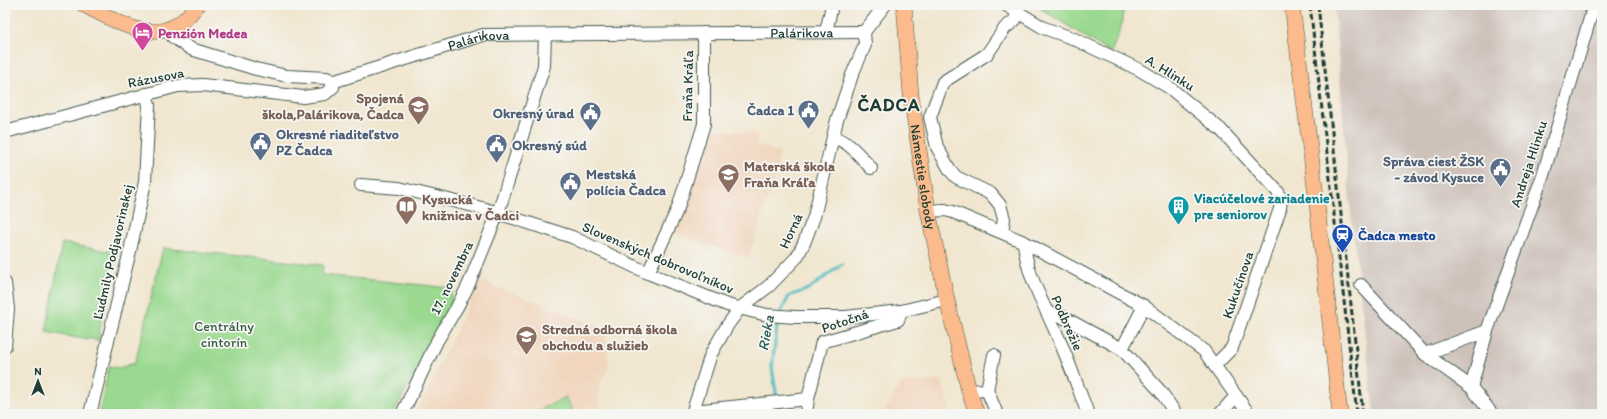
<svg xmlns="http://www.w3.org/2000/svg" width="1607" height="419" viewBox="0 0 1607 419" font-family="Itim,sans-serif">
<rect width="100%" height="100%" fill="#f6f6f2"/>
<filter id="ink" filterUnits="userSpaceOnUse"><feTurbulence type="fractalNoise" baseFrequency=".025" numOctaves="2"/><feDisplacementMap in="SourceGraphic" scale="8" xChannelSelector="R" yChannelSelector="G"/><feConvolveMatrix kernelMatrix="1 2 1 2 8 2 1 2 1" color-interpolation-filters="sRGB"/></filter>
<filter id="wash" filterUnits="userSpaceOnUse"><feTurbulence type="fractalNoise" baseFrequency=".012" numOctaves="4" result="noise"/><feDisplacementMap in="SourceGraphic" scale="16" xChannelSelector="R" yChannelSelector="G"/><feGaussianBlur stdDeviation="0.9" result="paint"/><feColorMatrix in="noise" values="0 0 0 0 0 0 0 0 0 0 0 0 0 0 0 0 0 1.4 0 .05"/><feComposite in="paint" operator="in"/></filter>
<g filter="url(#wash)">
<rect width="100%" height="100%" fill="#f1e6cf"/>
<g fill="#f1d5bd">
<polygon points="709,128 758,134 756,144 780,152 777,170 769,198 768,198 748,258 675,234 699,160 700,160"/>
<polygon points="483,281 606,330 609,367 600,383 600,414 416,414 476,289"/>
<polygon points="941,380 952,414 884,414 900,383"/>
</g>
<polygon fill="#cec1ba" points="1334,5 1602,5 1602,414 1374,414 1350,203"/>
<g fill="#9ad98f" stroke="#5c8b62">
<polygon points="1035,5 1124,5 1121,27 1111,53"/>
<polygon points="62,243 113,252 98,341 89,338 88,340 46,332"/>
<polygon points="163,248 323,265 322,275 452,288 451,306 393,414 99,414 109,366 119,368 135,363"/>
<polygon points="566,397 574,414 532,414"/>
</g>
<g fill="none" stroke-linecap="round" stroke-linejoin="round">
<g stroke="#4cbbc1" stroke-width="3">
<polyline points="781,312 789,296 809,289 842,264"/>
<polyline points="777,399 772,367 778,319"/>
<polyline points="776,414 778,406"/>
</g>
</g>
</g>
<g filter="url(#ink)">
<g fill="none" stroke-linecap="round" stroke-linejoin="round">
<defs>
<g id="minor">
<polyline points="1006,5 1044,28 1072,38 1140,70 1170,88 1221,130 1278,192 1281,199 1280,209 1232,348 1215,365"/>
<polyline points="170,29 173,37 191,49 256,69 287,76 327,78 332,82"/>
<polyline points="826,32 832,5"/>
<polyline points="864,32 885,5"/>
<path id="s1" d="M 332,82 L 483,35 L 864,32"/>
<polyline points="5,132 178,86 203,85 303,97 325,94 333,87 332,82"/>
<path d="M 833,137 C 850,142 860,156 871,168"/>
<polyline points="361,185 399,188 482,208 572,237 648,273 727,305 767,315 796,317 845,317 901,311 947,300"/>
<polyline points="928,211 945,210 953,212 1024,242 1144,306 1204,351 1249,414"/>
<polyline points="1002,232 1004,219 1000,205 991,194 956,177 950,170 937,147 930,117 943,82 987,54 1005,28 1014,21 1016,17 1016,12"/>
<path d="M 1024,242 C 1026,273 1042,300 1054,328 C 1067,356 1077,385 1088,414"/>
<polyline points="648,273 678,208 704,124 704,33"/>
<polyline points="5,283 8,309 5,346"/>
<polyline points="1361,285 1425,354 1471,387 1492,414"/>
<polyline points="1047,312 1061,316 1122,349 1161,392 1176,414"/>
<polyline points="1122,349 1144,306"/>
<polyline points="1425,354 1487,331"/>
<polyline points="1471,387 1487,331 1543,175 1594,5"/>
<polyline points="987,390 994,355"/>
<polyline points="969,391 987,390 997,414"/>
<polyline points="693,411 808,399 822,342 898,320 901,311"/>
<polyline points="90,414 130,251 145,182 149,105 146,94"/>
<polyline points="402,414 437,341 457,307 468,286 498,213 544,66 545,35"/>
<polyline points="692,414 711,354 727,326 740,308 769,286 797,257 804,243 814,217 837,120 852,75 865,45 864,32"/>
<polyline points="806,414 808,399"/>
<polyline points="1220,414 1236,396"/>
</g>
<g id="major">
<path d="M 84,5 C 124,25 164,53 197,5"/>
<path id="s2" d="M 904,5 L 911,95 L 928,211 L 947,300 L 969,391 L 977,414"/>
<polyline points="1292,5 1316,195 1340,414"/>
</g>
</defs>
<use href="#minor" stroke="#3e564b" stroke-width="14"/>
<use href="#major" stroke="#3e564b" stroke-width="16"/>
<use href="#minor" stroke="#fff" stroke-width="12"/>
<use href="#major" stroke="#fbbb8c" stroke-width="15"/>
<g stroke="#1f3d34" stroke-width="3" stroke-dasharray="6 3" stroke-linecap="butt">
<polyline points="1310,5 1357,414"/>
<polyline points="1318,5 1363,414"/>
</g>
</g>
</g>
<defs>
<symbol id="hotel-pin" viewBox="-11 -11 22 30"><path d="M0 17L-7.5 6A9.5 9.5 0 1 1 7.5 6Z" fill="#d1479c" stroke="#f6f6f2"/><path d="M-6-4.5h1.5V1H6V5H4.5V3h-9V5H-6ZM-4 0a1.8 1.8 0 1 1 3.6 0ZM.5 0V-2.5h3Q6-2.5 6 0Z" fill="#fff"/></symbol>
<symbol id="school-pin" viewBox="-11 -11 22 30"><path d="M0 17L-7.5 6A9.5 9.5 0 1 1 7.5 6Z" fill="#8d6e63" stroke="#f6f6f2"/><path d="M0-5L7-2L0 1L-7-2ZM-4 1L0 2.5L4 1V4Q0 6-4 4Z" fill="#fff"/></symbol>
<symbol id="civic-pin" viewBox="-11 -11 22 30"><path d="M0 17L-7.5 6A9.5 9.5 0 1 1 7.5 6Z" fill="#5c6f8a" stroke="#f6f6f2"/><path d="M-.6-6.5H3V-4.5H.6V-3L4-1V1h2V6H-6V1h2V-1L-.6-3ZM-1.2 2.5V6h2.4V2.5Z" fill="#fff"/></symbol>
<symbol id="building-pin" viewBox="-11 -11 22 30"><path d="M0 17L-7.5 6A9.5 9.5 0 1 1 7.5 6Z" fill="#0f9aa8" stroke="#f6f6f2"/><path d="M-4-6H4V6H1V3H-1V6H-4ZM-2.5-4.3h1.7v1.8h-1.7ZM.8-4.3h1.7v1.8H.8ZM-2.5-1h1.7V.8h-1.7ZM.8-1h1.7V.8H.8Z" fill="#fff"/></symbol>
<symbol id="library-pin" viewBox="-11 -11 22 30"><path d="M0 17L-7.5 6A9.5 9.5 0 1 1 7.5 6Z" fill="#8d6e63" stroke="#f6f6f2"/><path d="M-6-4Q-3-5.5-.7-3.5V5Q-3 3-6 4ZM6-4Q3-5.5 .7-3.5V5Q3 3 6 4Z" fill="#fff"/></symbol>
<symbol id="station-pin" viewBox="-11 -11 22 30"><path d="M0 17L-7.5 6A9.5 9.5 0 1 1 7.5 6Z" fill="#1a4fb4" stroke="#f6f6f2"/><path d="M-3-6H3Q5-6 5-4V2Q5 4 3 4L4.5 6H3L1.5 4h-3L-3 6H-4.5L-3 4Q-5 4-5 2V-4Q-5-6-3-6ZM-3.5-4v3h7v-3ZM-3.5 1v1.5H-2V1ZM2 1v1.5H3.5V1Z" fill="#fff"/></symbol>
</defs>
<g fill-rule="evenodd">
<use href="#hotel-pin" x="130" y="20" width="25" height="34"/>
<use href="#school-pin" x="406" y="94" width="25" height="34"/>
<use href="#civic-pin" x="796" y="98" width="25" height="34"/>
<use href="#civic-pin" x="578" y="100" width="25" height="34"/>
<use href="#civic-pin" x="248" y="130" width="25" height="34"/>
<use href="#civic-pin" x="484" y="132" width="25" height="34"/>
<use href="#civic-pin" x="1488" y="156" width="25" height="34"/>
<use href="#school-pin" x="716" y="162" width="25" height="34"/>
<use href="#civic-pin" x="558" y="170" width="25" height="34"/>
<use href="#building-pin" x="1166" y="194" width="25" height="34"/>
<use href="#library-pin" x="394" y="194" width="25" height="34"/>
<use href="#station-pin" x="1330" y="222" width="25" height="34"/>
<use href="#school-pin" x="514" y="324" width="25" height="34"/>
</g>
<g text-anchor="middle" dominant-baseline="central" stroke-width="3.5" stroke-linejoin="round" paint-order="stroke">
<g font-size="14" fill="#1f3d34" stroke="#f6f6f2">
<text stroke="none"><textPath href="#s1" startOffset="477">Palárikova</textPath></text>
<text stroke="none"><textPath href="#s1" startOffset="153">Palárikova</textPath></text>
<text transform="translate(1170 73) rotate(32)">A. Hlinku</text>
<text transform="translate(156 78) rotate(-11)">Rázusova</text>
<text transform="translate(688 86) rotate(-89)">Fraňa Kráľa</text>
<text transform="translate(1529 164) rotate(-72)">Andreja Hlinku</text>
<text stroke="none"><textPath href="#s2" startOffset="173">Námestie slobody</textPath></text>
<text transform="translate(791 231) rotate(-65)">Horná</text>
<text transform="translate(113 252) rotate(-77)">Ľudmily Podjavorinskej</text>
<text transform="translate(658 258) rotate(23)">Slovenských dobrovoľníkov</text>
<text transform="translate(452 278) rotate(-64)">17. novembra</text>
<text transform="translate(1238 285) rotate(-71)">Kukučínova</text>
<text transform="translate(845 321) rotate(-19)">Potočná</text>
<text transform="translate(1067 323) rotate(66)">Podbrežie</text>
</g>
<g font-size="14" font-weight="bold" fill="#b23c85" stroke="#f6f6f2" text-anchor="start">
<text x="158" y="33">Penzión Medea</text>
</g>
<g font-size="14" font-weight="bold" fill="#785e54" stroke="#f6f6f2" text-anchor="start">
<text x="404" y="98" text-anchor="end">Spojená<tspan x="404" dy="16">škola,Palárikova, Čadca</tspan></text>
<text x="744" y="166">Materská škola<tspan x="744" dy="16">Fraňa Kráľa</tspan></text>
<text x="422" y="199">Kysucká<tspan x="422" dy="16">knižnica v Čadci</tspan></text>
<text x="542" y="329">Stredná odborná škola<tspan x="542" dy="16">obchodu a služieb</tspan></text>
</g>
<g font-size="14" font-weight="bold" fill="#4e5e75" stroke="#f6f6f2" text-anchor="end">
<text x="794" y="110">Čadca 1</text>
<text x="574" y="113">Okresný úrad</text>
<text x="276" y="134" text-anchor="start">Okresné riaditeľstvo<tspan x="276" dy="16">PZ Čadca</tspan></text>
<text x="512" y="145" text-anchor="start">Okresný súd</text>
<text x="1484" y="161">Správa ciest ŽSK<tspan x="1484" dy="16">- závod Kysuce</tspan></text>
<text x="586" y="174" text-anchor="start">Mestská<tspan x="586" dy="16">polícia Čadca</tspan></text>
</g>
<g font-size="14" font-weight="bold" fill="#0d838f" stroke="#f6f6f2" text-anchor="start">
<text x="1194" y="198">Viacúčelové zariadenie<tspan x="1194" dy="16">pre seniorov</tspan></text>
</g>
<g font-size="14" font-weight="bold" fill="#164399" stroke="#f6f6f2" text-anchor="start">
<text x="1358" y="235">Čadca mesto</text>
</g>
<g font-size="14" fill="#385c46" stroke="#f6f6f2">
<text x="224" y="326">Centrálny<tspan x="224" dy="16">cintorín</tspan></text>
</g>
<g font-size="15" font-style="italic" fill="#2a5c57" stroke="#f6f6f2">
<text transform="translate(766 333) rotate(-80)">Rieka</text>
</g>
<g font-size="18" font-weight="bold" letter-spacing="1" fill="#1f3d34" stroke="#f6f6f2">
<text x="889" y="105">ČADCA</text>
</g>
</g>
<rect width="1607" height="419" fill="none" stroke="#f6f6f2" stroke-width="20"/>
<g transform="translate(38 381)" stroke="#f6f6f2" stroke-width="3" paint-order="stroke">
<path d="M0-3L7 15L0 10L-7 15Z" fill="#1f3d34"/>
<text y="-6" font-size="11" font-weight="bold" text-anchor="middle" fill="#1f3d34">N</text>
</g>
</svg>
